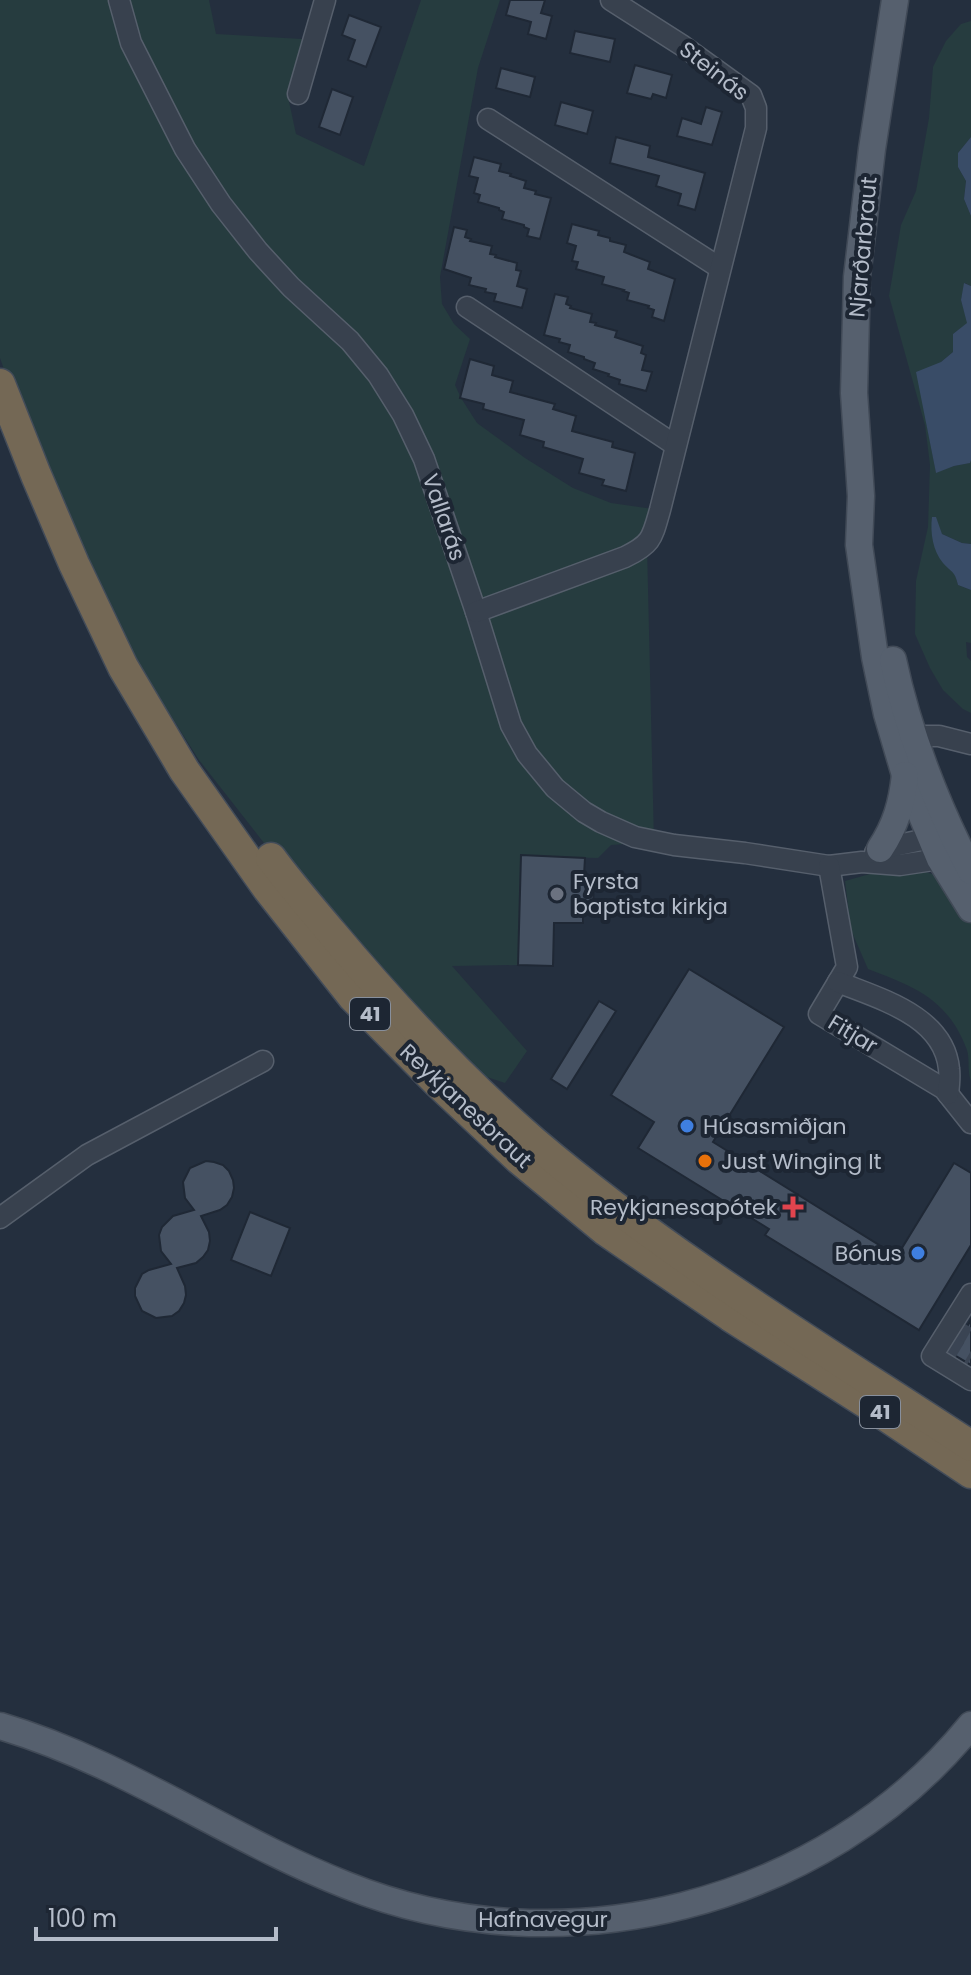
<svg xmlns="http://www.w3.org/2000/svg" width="971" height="1975" viewBox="0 0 971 1975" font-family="Poppins,sans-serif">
<rect width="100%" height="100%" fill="#242f3e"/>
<g fill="#263c3f">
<polygon points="0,0 209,0 216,34 302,39 288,97 296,134 364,166 421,0 500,0 478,68 440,277 442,304 454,324 470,339 455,385 461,398 477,423 525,458 573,488 611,503 660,510 647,546 654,842 611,845 598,858 521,856 518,965 452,966 527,1051 505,1083 451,1065 372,981 199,760 74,564 0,358"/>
<polygon points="971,21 971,137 958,153 958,167 966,181 964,199 971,216 971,286 965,283 961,300 968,323 953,334 953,352 941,362 926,421 936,472 954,466 969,463 971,460 971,544 962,543 942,534 949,569 955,573 958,585 971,590 971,643 966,642 967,657 971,661 971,713 963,709 943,690 930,668 915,634 916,581 928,527 930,465 925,425 889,296 901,225 916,191 929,118 933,67 946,41 961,24"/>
<path d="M 920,870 L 932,874 L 948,886 L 971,916 L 971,1081 C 967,1071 970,1060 967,1050 C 948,999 915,987 868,969 L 851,930 L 845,881 L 877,872 Z"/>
</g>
<g fill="#394c67">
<polygon points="971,137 971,216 964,199 966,181 958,167 958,153"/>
<polygon points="964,283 971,286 971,460 970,463 954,466 936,473 916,372 941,362 953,352 953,334 967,323 961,300"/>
<path d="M 932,517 L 936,517 L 942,534 L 962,543 L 971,544 L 971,590 L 958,585 C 955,571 952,573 943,563 C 933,551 930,533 932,517 Z"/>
</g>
<g fill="#455162" stroke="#1f2835" stroke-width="2">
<polygon points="510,0 545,0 541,13 552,16 546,39 528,34 531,22 506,15"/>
<polygon points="349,15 381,27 366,67 348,60 355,40 342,35"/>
<polygon points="575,31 615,39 610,62 570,53"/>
<polygon points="635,65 672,75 666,98 653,94 651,99 627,93"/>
<polygon points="501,68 535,77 530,97 496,88"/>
<polygon points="332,89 353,97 340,135 319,127"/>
<polygon points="561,102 593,111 587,134 555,125"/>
<polygon points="706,107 722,112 712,145 677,136 682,118 701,124"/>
<polygon points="616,137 650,146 648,157 705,173 695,210 678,205 681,194 656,186 659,176 610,163"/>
<polygon points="474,157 501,164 499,171 511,174 510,176 526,181 524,188 536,191 535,194 551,198 540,239 527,236 529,229 524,227 524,225 502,219 504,212 499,210 499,208 478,202 480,195 474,193 478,178 469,176"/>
<polygon points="572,224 599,231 598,235 610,238 610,241 626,245 624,252 650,262 648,269 675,279 664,321 652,317 654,310 648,308 649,306 627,300 629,293 623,291 624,290 602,284 604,277 576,269 578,262 572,261 576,246 567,243"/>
<polygon points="454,227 467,230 465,237 471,239 470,241 492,246 490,254 496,255 495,257 517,263 516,270 521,271 517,286 527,289 522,308 494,301 496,294 485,292 486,289 469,285 471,278 444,269"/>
<polygon points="555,294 568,297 566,304 571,306 570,308 592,314 590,322 596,323 595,325 617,331 615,337 643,346 641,353 646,355 642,370 652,372 646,391 619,384 620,380 608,376 609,374 593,369 595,363 584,359 584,357 568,352 570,345 559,342 560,339 544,335"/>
<polygon points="470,359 494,366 492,375 513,381 510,392 555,404 553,409 576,416 572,431 613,442 612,447 635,453 626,491 602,485 604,480 579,473 583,459 543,447 544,442 520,435 524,420 483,409 484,404 460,398"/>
<polygon points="521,855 585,858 584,875 594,875 593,912 583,912 583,923 554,923 553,966 518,965"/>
<polygon points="689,969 784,1027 713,1142 897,1256 954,1163 971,1173 971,1245 919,1330 765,1235 769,1229 638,1148 654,1122 611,1095"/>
<polygon points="599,1001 616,1011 567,1089 551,1079"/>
<polygon points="206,1161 214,1162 223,1165 229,1171 233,1180 234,1188 232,1197 227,1205 220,1210 201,1216 209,1232 210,1241 208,1250 203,1257 196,1263 177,1268 185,1286 186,1295 184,1303 179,1311 172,1316 156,1318 142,1311 135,1296 135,1288 142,1274 149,1270 171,1264 161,1251 159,1235 162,1227 173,1216 194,1210 185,1198 183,1182 190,1168"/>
<polygon points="250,1212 290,1228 271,1276 231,1260"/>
<polygon points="971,1320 971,1365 951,1353"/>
</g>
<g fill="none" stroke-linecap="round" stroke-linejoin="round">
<g stroke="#3a4453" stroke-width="20" stroke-dasharray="20 10" stroke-linecap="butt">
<polyline points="950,1327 971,1339"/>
<polyline points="942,1341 971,1358"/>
</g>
<defs>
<g id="minor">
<polyline points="119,0 131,43 185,149 221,204 258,251 291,287 350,341 378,375 403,415 424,459 476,612 511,725 527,754 555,788 584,812 601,822 635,837 674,845 745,853 829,866 862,862 900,865 940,859 953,854"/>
<polyline points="298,94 325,0"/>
<polyline points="488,119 720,268"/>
<polyline points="467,307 675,445"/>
<path d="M 476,612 L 625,557 C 652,544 652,538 660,510 L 756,128 L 756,108 L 751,95 L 683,46 L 611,0"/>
<polyline points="913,736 939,736 971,744"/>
<polyline points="875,853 880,849 931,838 944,834"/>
<polyline points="829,866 847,967 819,1014 944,1089 971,1123"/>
<path d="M 838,982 C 880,999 944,1016 949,1069 C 950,1077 949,1086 948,1094"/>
<polyline points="0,1218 87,1155 263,1061"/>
<polyline points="971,1294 932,1356 971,1380"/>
</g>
<g id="major">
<polyline points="895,0 872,149 857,277 854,393 861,496 859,545 875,657 887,714 905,775 940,859 971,909"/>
<path d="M 893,660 C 908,731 937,807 971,871"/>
<path d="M 880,849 C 896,825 902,803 905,775"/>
<path d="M 0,1726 C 125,1763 227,1838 346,1885 C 561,1972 824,1906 971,1725"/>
</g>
<g id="highway">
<polyline points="0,384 36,475 74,564 123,667 184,770 268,889 353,997 436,1081 519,1159 606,1231 730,1316 871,1406 971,1473"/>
<path d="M 271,858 C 290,884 311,908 332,933 C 394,1007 461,1079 534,1142 C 669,1257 823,1349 971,1446"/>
</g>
</defs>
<use href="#minor" stroke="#565f6c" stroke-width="23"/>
<use href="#major" stroke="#414a57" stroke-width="29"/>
<use href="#highway" stroke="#434c59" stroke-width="33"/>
<use href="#minor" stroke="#38414e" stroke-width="20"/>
<use href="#major" stroke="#56606e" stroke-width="26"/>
<use href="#highway" stroke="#746855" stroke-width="30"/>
</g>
<circle fill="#6b7280" stroke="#1d2633" stroke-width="3" cx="557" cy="894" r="8"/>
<g fill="#3f7fe0" stroke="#1d2633" stroke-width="3">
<circle cx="687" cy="1126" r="8"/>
<circle cx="918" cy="1253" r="8"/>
</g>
<circle fill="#e8710a" stroke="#1d2633" stroke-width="3" cx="705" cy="1161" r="8"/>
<path fill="#e0444e" stroke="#1d2633" stroke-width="3" d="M789 1195h8v8h8v8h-8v8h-8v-8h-8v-8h8z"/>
<g text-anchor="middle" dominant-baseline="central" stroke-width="8" stroke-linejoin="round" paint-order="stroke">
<g fill="#1d2633" stroke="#878f9c" stroke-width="2">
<rect x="350" y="998" width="40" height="32" rx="6"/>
<rect x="860" y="1396" width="40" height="32" rx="6"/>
</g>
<g font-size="20" font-weight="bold" fill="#b4bcc9">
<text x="370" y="1014">41</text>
<text x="880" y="1412">41</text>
</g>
<g font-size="22" fill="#b4bcc9" stroke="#1d2633">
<text transform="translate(714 71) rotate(38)">Steinás</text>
<text transform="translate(863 247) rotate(-85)">Njarðarbraut</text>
<text transform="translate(444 517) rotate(71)">Vallarás</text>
<text transform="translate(853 1034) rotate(31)">Fitjar</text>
<text transform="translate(466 1106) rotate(43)">Reykjanesbraut</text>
<text x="543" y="1919">Hafnavegur</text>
</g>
<g font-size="22" fill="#b4bcc9" stroke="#1d2633" text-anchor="start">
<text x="573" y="881">Fyrsta<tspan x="573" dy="25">baptista kirkja</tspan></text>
<text x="703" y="1126">Húsasmiðjan</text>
<text x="721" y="1161">Just Winging It</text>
<text x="777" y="1207" text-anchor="end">Reykjanesapótek</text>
<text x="902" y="1253" text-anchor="end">Bónus</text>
</g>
</g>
<path d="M36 1927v12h240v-12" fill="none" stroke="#b4bcc9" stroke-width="4"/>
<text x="48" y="1927" font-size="24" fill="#b4bcc9" stroke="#1d2633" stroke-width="6" paint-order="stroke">100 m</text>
</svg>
